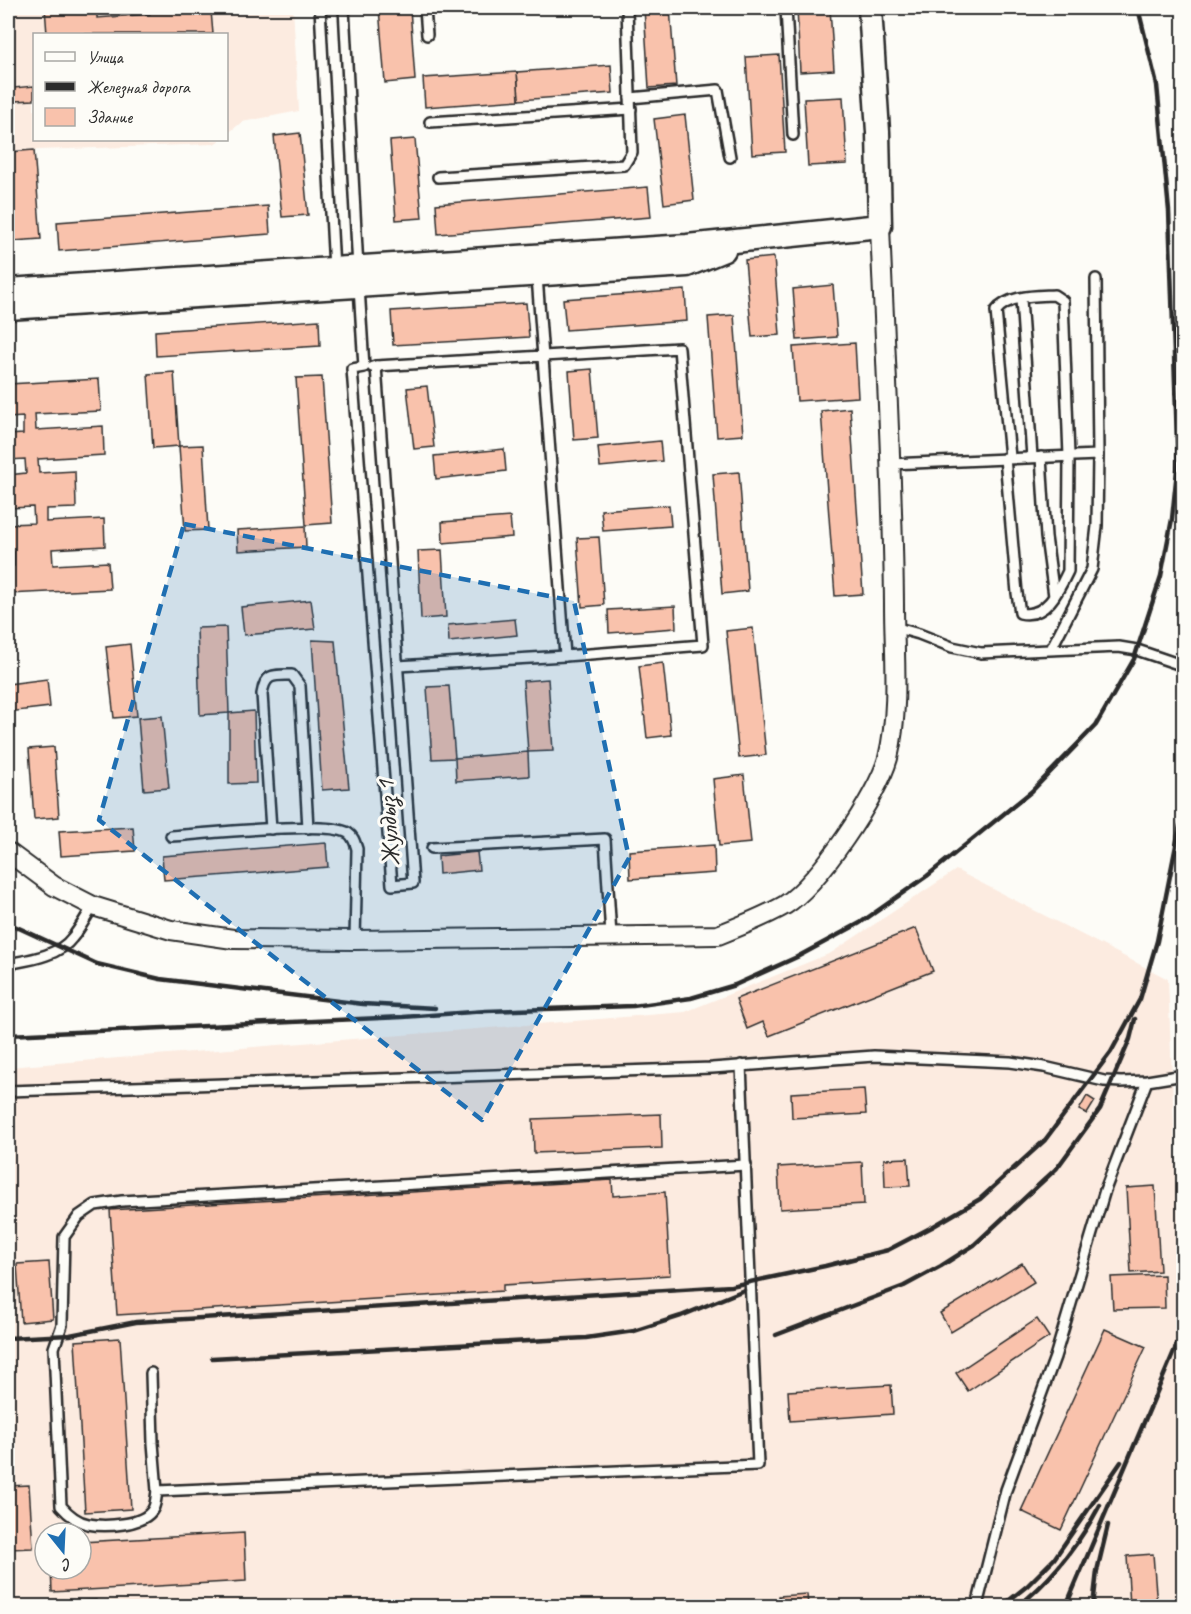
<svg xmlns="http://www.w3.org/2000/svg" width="1191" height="1614" viewBox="0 0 1191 1614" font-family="Caveat,sans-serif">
<rect width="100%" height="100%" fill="#fdfcf7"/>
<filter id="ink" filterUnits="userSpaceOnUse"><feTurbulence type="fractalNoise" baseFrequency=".0167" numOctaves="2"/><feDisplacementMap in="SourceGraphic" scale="12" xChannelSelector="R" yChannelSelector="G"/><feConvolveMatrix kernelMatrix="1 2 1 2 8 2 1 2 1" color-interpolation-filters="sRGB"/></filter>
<g filter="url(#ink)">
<g fill="#fcebe0" fill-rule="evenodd">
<polygon points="8,8 293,8 299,111 242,122 227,134 226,34 34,34 34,140 220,140 214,144 8,151"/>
<path d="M 956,870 L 1168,979 L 1183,1348 L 1183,1606 L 8,1606 L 8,1067 L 685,1012 L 831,953 ZM 45,1533 L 81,1533 L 81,1569 L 45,1569 Z"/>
</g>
<g fill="#f9c2ac" stroke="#2b2b2b" stroke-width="1.5">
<polygon points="45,8 97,8 97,18 150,14 150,8 196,8 196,12 211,11 213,34 47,34"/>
<polygon points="379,8 410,8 415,80 385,83"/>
<polygon points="644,8 670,8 676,86 649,88"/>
<polygon points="797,8 830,8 834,70 800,72"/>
<polygon points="779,55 785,152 752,154 746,57"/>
<polygon points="611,65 613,93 519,100 517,72"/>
<polygon points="8,72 13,72 14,88 34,86 34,100 15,101 15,117 8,118"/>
<polygon points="517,72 519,100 425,107 423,78"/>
<polygon points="843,97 847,164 808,166 804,99"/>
<polygon points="685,115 694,200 664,204 654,119"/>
<polygon points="300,133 308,215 282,217 274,136"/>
<polygon points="415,139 422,218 396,220 390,141"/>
<polygon points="34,150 41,239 13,241 8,152"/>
<polygon points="648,187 651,217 438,234 436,204"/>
<polygon points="268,206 270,234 59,251 57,222"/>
<polygon points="774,257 780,335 752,337 745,260"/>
<polygon points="833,285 837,337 797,340 793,289"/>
<polygon points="685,290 687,321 566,330 563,299"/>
<polygon points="526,303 529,337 393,345 391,311"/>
<polygon points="734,315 743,435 717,437 708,317"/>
<polygon points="319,320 320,346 156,356 155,331"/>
<polygon points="855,343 858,397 797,401 793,347"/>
<polygon points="592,369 598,438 574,440 569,371"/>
<polygon points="174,372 179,446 153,448 148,374"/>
<polygon points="322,377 332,523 306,525 296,378"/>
<polygon points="99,379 101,411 35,414 36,430 103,426 104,455 38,459 39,473 75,471 76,508 46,509 46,522 104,519 105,546 52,549 53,565 108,562 110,589 8,594 8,566 14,566 14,552 8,552 8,524 34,523 33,507 8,508 8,475 26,473 25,459 8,460 8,435 23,434 23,417 8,418 8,384"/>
<polygon points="427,386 434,447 414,449 407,388"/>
<polygon points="850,408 863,594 835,596 821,411"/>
<polygon points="660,441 662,461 600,467 598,447"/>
<polygon points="203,445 208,530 185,531 179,446"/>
<polygon points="504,449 506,471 436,479 434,456"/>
<polygon points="739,472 748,591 722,594 713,474"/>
<polygon points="669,505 671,526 603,531 601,510"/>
<polygon points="510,517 512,537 443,543 442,522"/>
<polygon points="305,526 306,547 238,551 237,530"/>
<polygon points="599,537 604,605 582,607 577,538"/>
<polygon points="442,550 446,617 421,619 418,551"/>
<polygon points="311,600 315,629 244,635 241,607"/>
<polygon points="675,606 676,628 609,633 608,610"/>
<polygon points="515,619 517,635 449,642 448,625"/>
<polygon points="226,627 229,713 200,715 197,628"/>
<polygon points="753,628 766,755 739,758 726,631"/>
<polygon points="312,640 335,641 349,788 322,790"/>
<polygon points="130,644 137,716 114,718 106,647"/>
<polygon points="663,663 671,735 647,738 639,666"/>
<polygon points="47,679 50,707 8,712 8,684"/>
<polygon points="548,679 553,751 528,752 523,681"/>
<polygon points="449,686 455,758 432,759 427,687"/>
<polygon points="254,711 256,783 229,784 229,713"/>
<polygon points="162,716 169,788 144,790 138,718"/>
<polygon points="54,747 59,817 34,819 29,749"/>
<polygon points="528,752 529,776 456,781 455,758"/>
<polygon points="744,775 751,843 719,846 713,779"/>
<polygon points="133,827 135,851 61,856 59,831"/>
<polygon points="326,843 328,867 164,880 162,856"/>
<polygon points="714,845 715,873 630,879 629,851"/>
<polygon points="477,852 479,870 439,874 438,856"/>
<polygon points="916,928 933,971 769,1036 763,1022 747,1029 736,999"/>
<polygon points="864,1089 866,1114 792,1118 791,1093"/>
<polygon points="1087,1096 1095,1101 1087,1114 1079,1110"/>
<polygon points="661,1114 662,1148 534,1153 533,1119"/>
<polygon points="908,1158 910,1186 885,1187 884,1159"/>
<polygon points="862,1162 864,1204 780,1209 778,1167"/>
<polygon points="612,1180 613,1196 665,1192 670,1275 503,1285 503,1291 117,1315 110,1210"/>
<polygon points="1155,1186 1160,1271 1131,1273 1126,1188"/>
<polygon points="8,1237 10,1237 12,1319 8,1319"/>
<polygon points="49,1262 53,1319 21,1322 17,1264"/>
<polygon points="1022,1263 1034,1282 951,1332 940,1313"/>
<polygon points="1164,1275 1165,1308 1113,1309 1111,1277"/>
<polygon points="1037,1319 1049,1337 968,1391 956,1373"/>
<polygon points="1105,1329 1146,1347 1061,1530 1021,1511"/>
<polygon points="120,1338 131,1509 85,1512 75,1341"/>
<polygon points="891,1385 893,1414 790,1421 788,1391"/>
<polygon points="8,1395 11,1443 8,1443"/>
<polygon points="29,1485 33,1548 8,1549 8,1486"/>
<polygon points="244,1533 246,1581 52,1592 51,1569 81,1569 81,1542"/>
<polygon points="1153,1554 1157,1606 1130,1606 1127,1556"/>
<polygon points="807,1594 808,1606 779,1606 779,1596"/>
<polygon points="96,1600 96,1606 8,1606 8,1604"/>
<polygon points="251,1603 251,1606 168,1606 168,1605"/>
</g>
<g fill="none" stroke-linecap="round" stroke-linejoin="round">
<defs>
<g id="service">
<polyline points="320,8 334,269"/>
<polyline points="344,8 358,268"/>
<polyline points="425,8 427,35"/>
<polyline points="786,8 793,135"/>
<polyline points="630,98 718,90 730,157"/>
<polyline points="430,122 631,109"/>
<polyline points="438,177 624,165 632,152 627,8"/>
<polyline points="359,287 364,367 352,369 392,885 413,883 376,366"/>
<polyline points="1021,299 1032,457"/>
<polyline points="372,367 376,366 679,348 703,645 565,656 537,276"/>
<polyline points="1041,457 1046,537 1054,596"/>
<path d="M 1005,458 L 1017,593 L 1020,613 C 1046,619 1059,590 1068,571 L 1069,456 L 1063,301 L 1054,295 C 1036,296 1008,295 996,311 L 1010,457"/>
<polyline points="890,464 1098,455 1096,279"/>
<polyline points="894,627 919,634 952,647 981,653 1119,647 1137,650 1184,666"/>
<polyline points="1051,649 1092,569 1097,526 1098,455"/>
<polyline points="398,666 565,656"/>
<path d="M 271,829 L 262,694 C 265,673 274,675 292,675 L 300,686 L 308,828"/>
<path d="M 171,836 C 203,834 327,820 348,833 C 354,837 355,843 357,849 L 355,940"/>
<polyline points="432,848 605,839 611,936"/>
<path d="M 8,964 C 28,960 59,956 72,938 C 80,929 86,917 93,906"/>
<polyline points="8,1091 712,1068 874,1056 1010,1062 1044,1067 1104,1081 1121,1082 1147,1081 1184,1075"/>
<polyline points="151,1373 153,1443 157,1491 758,1465 741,1065"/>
<path d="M 157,1491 C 156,1496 156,1504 153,1509 C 144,1526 104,1527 88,1524 C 77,1522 68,1514 61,1506 L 54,1348 L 62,1325 L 64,1237 L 79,1216 L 95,1205 L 122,1201 L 746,1165"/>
<polyline points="977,1606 1006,1490 1055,1357 1105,1190 1147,1081"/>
</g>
<path id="minor" d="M 8,852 L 54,886 L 93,906 L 171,930 L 233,939 L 355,940 L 718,935 C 741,926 764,917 785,905 C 818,885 878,795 888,758 C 900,708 894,654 894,604 C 893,478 885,352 880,226"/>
<g id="tertiary">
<polyline points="8,290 687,246 880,226 878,132 870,8"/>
<polyline points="8,308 687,265 724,250"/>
</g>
</defs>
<use href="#service" stroke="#2b2b2b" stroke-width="14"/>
<use href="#minor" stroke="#2b2b2b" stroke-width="22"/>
<use href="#tertiary" stroke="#2b2b2b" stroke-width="27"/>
<use href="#service" stroke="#fdfcf7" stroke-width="9"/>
<use href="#minor" stroke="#fdfcf7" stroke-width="18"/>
<use href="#tertiary" stroke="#fdfcf7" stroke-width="22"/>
<g stroke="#2b2b2b" stroke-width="4.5">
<polyline points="1138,8 1157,85 1169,211 1178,469"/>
<polyline points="1180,508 1184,623"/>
<polyline points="8,923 97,964 160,979 363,1004 435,1008"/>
<polyline points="8,1035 403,1017 486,1011 633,1006 691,998 735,985 797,957 860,923 927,876 1032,791 1096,725 1134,659 1161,576 1172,519 1178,461"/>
<polyline points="776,1335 904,1286 941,1266 974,1245 1057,1168 1100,1109 1130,1039 1135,1019"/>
<polyline points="8,1338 70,1335 136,1322 731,1286 825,1266 888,1250 932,1227 980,1199 1045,1140 1111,1052 1140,999 1157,941 1184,805"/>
<polyline points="212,1358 586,1338 634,1331 681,1316 744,1290"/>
<polyline points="1002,1606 1027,1586 1054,1559 1121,1462"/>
<path d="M 1018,1606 C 1053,1579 1079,1544 1100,1505"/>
<polyline points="1066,1606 1184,1328"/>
<polyline points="1093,1606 1097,1571 1108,1525"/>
</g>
</g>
</g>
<path fill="#1f6fb2" fill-opacity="0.2" stroke="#1f6fb2" stroke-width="4.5" stroke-dasharray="12 8" stroke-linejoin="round" d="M 184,524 L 574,601 L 629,858 L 482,1120 L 99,820 Z"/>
<g text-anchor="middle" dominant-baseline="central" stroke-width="6" stroke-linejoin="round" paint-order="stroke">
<g font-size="26" fill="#2b2b2b" stroke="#fdfcf7">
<text transform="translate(388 823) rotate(-94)">Жулдыз 1</text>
</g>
</g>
<rect width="1191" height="1614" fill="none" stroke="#fdfcf7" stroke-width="30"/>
<rect x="15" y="15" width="1161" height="1584" fill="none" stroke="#2b2b2b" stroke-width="2" filter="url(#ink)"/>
<rect x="33" y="33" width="195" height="108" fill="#fdfcf7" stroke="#a9a8a5" stroke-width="1.5"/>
<rect x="45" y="52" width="30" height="9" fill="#fdfcf7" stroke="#a9a8a5" stroke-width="1.5"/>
<text x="87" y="63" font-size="18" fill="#2b2b2b">Улица</text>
<rect x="45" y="82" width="30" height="9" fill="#2b2b2b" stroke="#a9a8a5" stroke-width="1.5"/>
<text x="87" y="93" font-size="18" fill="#2b2b2b">Железная дорога</text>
<rect x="45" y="108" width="30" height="18" fill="#f9c2ac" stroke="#a9a8a5" stroke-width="1.5"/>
<text x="87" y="123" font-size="18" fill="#2b2b2b">Здание</text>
<g transform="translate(63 1551) rotate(162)"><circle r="28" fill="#fdfcf7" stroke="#a9a8a5" stroke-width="1.5"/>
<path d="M0-4.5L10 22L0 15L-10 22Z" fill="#1f6fb2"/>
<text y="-9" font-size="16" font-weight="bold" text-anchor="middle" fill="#2b2b2b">С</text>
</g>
</svg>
